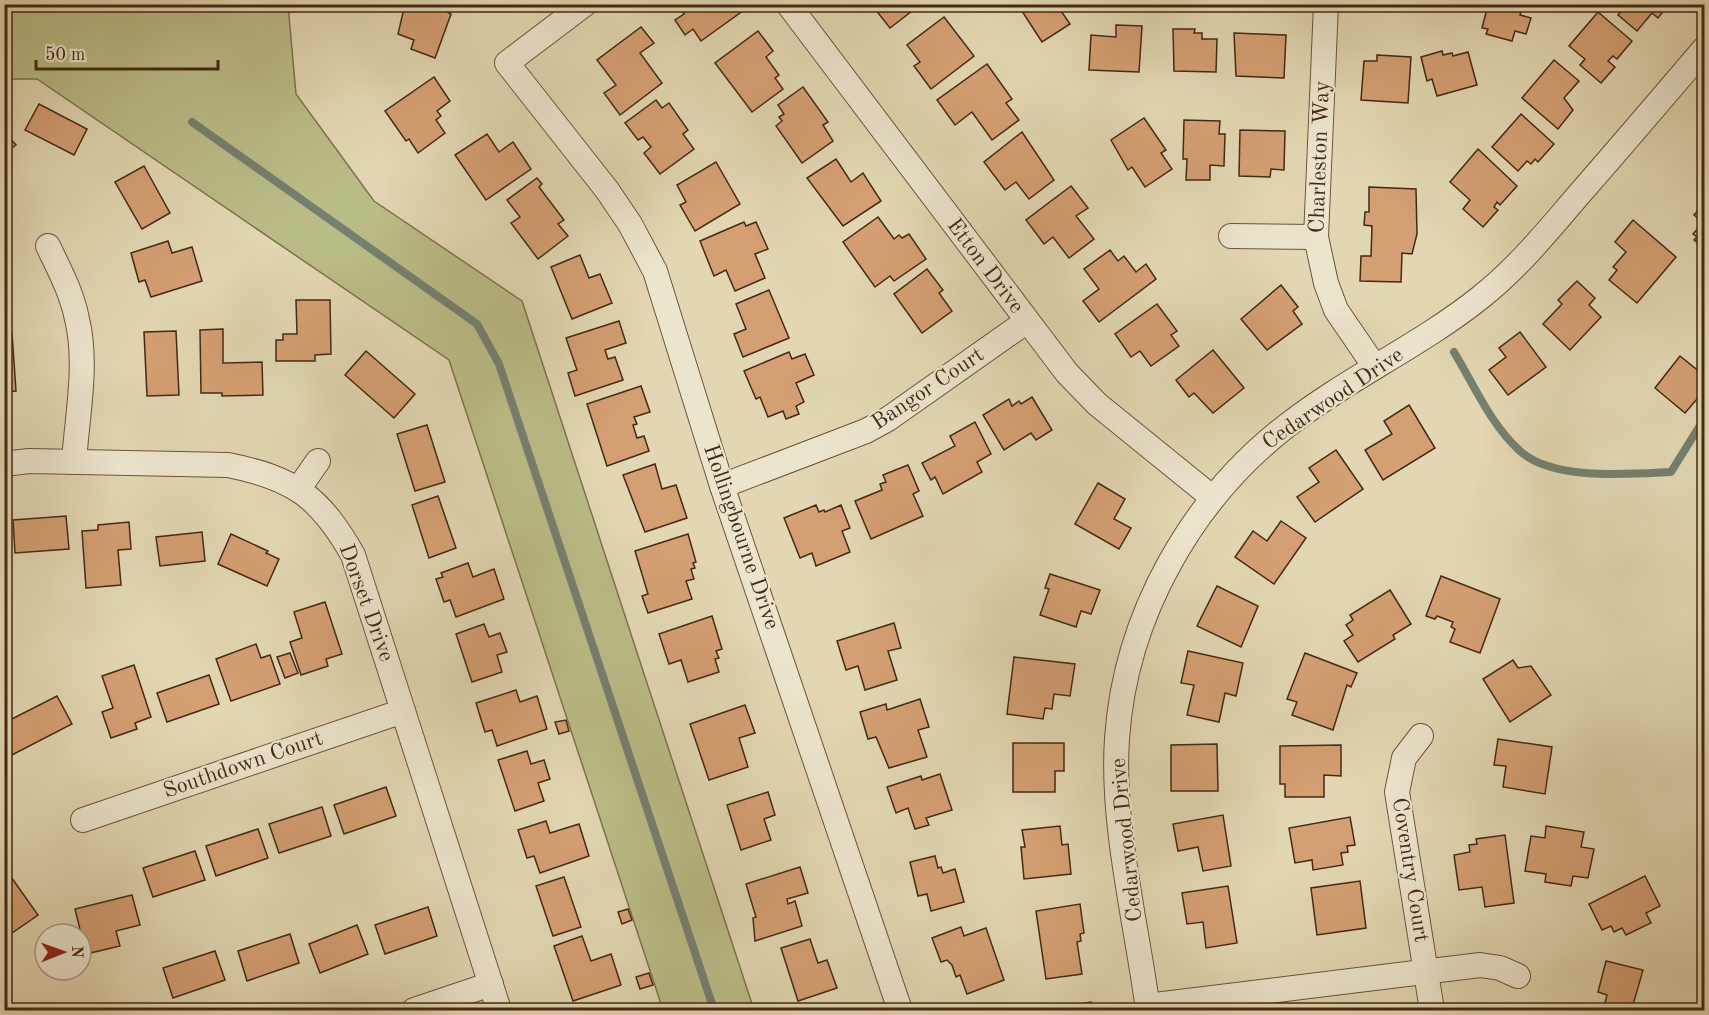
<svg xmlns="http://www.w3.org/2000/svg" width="1709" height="1015" viewBox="0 0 1709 1015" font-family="'Old Standard TT',serif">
<rect width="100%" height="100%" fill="#e2d7b2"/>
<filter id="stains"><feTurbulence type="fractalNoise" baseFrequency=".00333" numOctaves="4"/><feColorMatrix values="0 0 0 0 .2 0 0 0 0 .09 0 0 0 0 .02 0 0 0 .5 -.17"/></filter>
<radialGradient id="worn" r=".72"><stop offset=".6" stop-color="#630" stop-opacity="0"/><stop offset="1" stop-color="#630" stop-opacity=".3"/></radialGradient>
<polygon fill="#babc87" stroke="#7f724e" stroke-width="1.5" points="5,4 288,5 296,94 374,201 522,301 754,1010 663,1010 449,360 37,79 5,79"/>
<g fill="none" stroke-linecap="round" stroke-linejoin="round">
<g stroke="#75806f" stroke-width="8">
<polyline points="192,122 477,324 499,364 714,1010"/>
<path d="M 1454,352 C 1474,385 1491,425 1520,451 C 1553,481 1630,474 1671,472 L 1704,419"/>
</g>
</g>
<g fill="#d49f73" stroke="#442915" stroke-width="1.5">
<polygon points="405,4 450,4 447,12 451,14 435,58 411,49 414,40 398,34"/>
<polygon points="677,4 740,4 744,10 701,41 693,29 685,35 675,20 684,14"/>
<polygon points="871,4 921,4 890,28"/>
<polygon points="1064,4 1066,8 1061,11 1070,24 1042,42 1018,5"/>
<polygon points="1523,4 1520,15 1531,18 1526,34 1515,31 1512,41 1486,34 1488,29 1482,28 1487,9 1475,5"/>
<polygon points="1620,4 1669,4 1658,18 1652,13 1637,31 1618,15 1624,8"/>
<polygon points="1598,12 1632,41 1617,59 1613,56 1608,61 1615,67 1601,83 1580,65 1585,59 1569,46"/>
<polygon points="944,17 974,56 931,89 914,66 920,62 907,45"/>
<polygon points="1116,25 1142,26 1139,72 1089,70 1091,35 1116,37"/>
<polygon points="641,27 654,43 640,53 662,83 620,115 604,93 616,85 597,60"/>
<polygon points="1173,29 1195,29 1194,33 1202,33 1202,39 1217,39 1216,72 1174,71"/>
<polygon points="758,31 773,51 766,57 779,75 775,78 783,89 752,112 715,63"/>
<polygon points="1234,33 1286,35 1284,78 1236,76"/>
<polygon points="1442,51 1443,55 1452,53 1453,56 1468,52 1477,85 1437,96 1432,79 1427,81 1421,57"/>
<polygon points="1377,55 1411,57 1408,103 1361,100 1364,61 1377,61"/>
<polygon points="1554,60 1579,81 1564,98 1573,110 1558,129 1522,98"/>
<polygon points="987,64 1012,99 1006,103 1019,120 992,140 972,112 955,125 937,100"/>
<polygon points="434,77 450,101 437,111 441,116 436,120 445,133 418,153 409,139 406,141 385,111"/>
<polygon points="803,87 828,122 823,125 833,141 802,163 776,126 782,121 779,117 784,114 778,105"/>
<polygon points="656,100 662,108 669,103 688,130 683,134 694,149 660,174 644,153 651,147 643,137 638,140 625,123"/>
<polygon points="39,104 87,129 74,155 25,130"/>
<polygon points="1521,114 1554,144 1538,162 1535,159 1531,164 1527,161 1518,171 1492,147"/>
<polygon points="1144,118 1166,150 1161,153 1172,169 1145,187 1132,167 1128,170 1111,140"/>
<polygon points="1184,120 1220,121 1219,134 1225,134 1224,166 1210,165 1210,180 1186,180 1187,159 1183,159"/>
<polygon points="1240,130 1285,131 1284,170 1271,169 1270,177 1239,176"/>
<polygon points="4,132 16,145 4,154"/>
<polygon points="1022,132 1054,180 1029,199 1016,182 1005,190 984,162"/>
<polygon points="487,134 499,152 513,142 531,169 486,200 455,155"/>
<polygon points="1478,149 1517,186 1500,205 1497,202 1494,207 1498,210 1483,227 1463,209 1470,200 1450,182"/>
<polygon points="836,159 851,182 863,173 881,201 843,226 807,178"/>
<polygon points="716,162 740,204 695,231 680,205 686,202 677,185"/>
<polygon points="144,166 170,213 142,229 115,182"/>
<polygon points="537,178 542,184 539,187 564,220 558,224 568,236 538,259 511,223 520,217 507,200"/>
<polygon points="1071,186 1088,208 1076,216 1094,239 1069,258 1053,237 1044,244 1026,220"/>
<polygon points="1369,187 1416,189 1417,234 1412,254 1402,253 1401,282 1360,281 1361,256 1371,256 1372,226 1364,225 1365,212 1369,212"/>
<polygon points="1704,204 1704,259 1699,255 1704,248 1694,240 1697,237 1693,234 1703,223 1694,215"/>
<polygon points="878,217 894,239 899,235 902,238 909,234 926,259 894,281 890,276 875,287 843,242"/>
<polygon points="1633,220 1676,257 1637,303 1609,280 1617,270 1613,267 1626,252 1615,242"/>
<polygon points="744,222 746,226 756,222 768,249 755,254 765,278 735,291 726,270 714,276 700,241"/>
<polygon points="168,241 172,253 192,247 202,281 151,297 145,280 139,282 131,253"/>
<polygon points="1110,250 1118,261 1124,256 1136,272 1146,264 1156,279 1099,322 1083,301 1099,289 1084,269"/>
<polygon points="580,255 589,278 600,274 612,303 572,319 551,267"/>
<polygon points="927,269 943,290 939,293 952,311 922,333 894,294"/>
<polygon points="1577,281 1595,298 1589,305 1601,317 1570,350 1543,324 1562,304 1558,300"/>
<polygon points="1281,285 1298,307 1293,311 1302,324 1267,350 1241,319"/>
<polygon points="769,290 789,338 743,357 734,334 746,329 736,304"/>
<polygon points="296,300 330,300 331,354 315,355 315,361 276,361 276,340 283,340 283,334 297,334"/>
<polygon points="1157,304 1177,331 1171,335 1179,346 1151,366 1140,351 1131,357 1115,334"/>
<polygon points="619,321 626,343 605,350 608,359 615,357 623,380 575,396 568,373 577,370 566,338"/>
<polygon points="223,329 223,363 262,362 263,395 222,396 222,393 201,393 200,330"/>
<polygon points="176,331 179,395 147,396 144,332"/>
<polygon points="1520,332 1546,367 1508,395 1489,370 1506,357 1499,348"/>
<polygon points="4,333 12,333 16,391 4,392"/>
<polygon points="1213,350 1244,388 1213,413 1194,393 1189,397 1176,380"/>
<polygon points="366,351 415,394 394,418 345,375"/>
<polygon points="789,352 792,359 805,354 814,375 796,383 804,402 796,406 799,414 786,419 783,411 768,417 760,397 756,399 744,371"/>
<polygon points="1680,356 1700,372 1701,370 1704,373 1704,401 1702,403 1697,399 1685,413 1655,388"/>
<polygon points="641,386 650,412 634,417 637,424 633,425 637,438 644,436 649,451 607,466 587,404"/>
<polygon points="1032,397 1052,430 1036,440 1031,433 1004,450 983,415 1009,399 1012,406 1019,401 1021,404"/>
<polygon points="1409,405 1435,448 1383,480 1365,450 1392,434 1384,421"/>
<polygon points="975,422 991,454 977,462 982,472 943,494 935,477 931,480 922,463 955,446 950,436"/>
<polygon points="427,425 445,482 415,491 397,434"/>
<polygon points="1336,450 1363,489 1315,522 1297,497 1319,482 1309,468"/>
<polygon points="655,464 662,489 676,485 687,518 645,532 623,475"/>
<polygon points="908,465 919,491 913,494 923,516 871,539 855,501 882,490 880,484 886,482 883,475"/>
<polygon points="1098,483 1125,499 1114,519 1131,528 1119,549 1075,524"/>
<polygon points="438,496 456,548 429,558 412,505"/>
<polygon points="816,505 819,512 824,510 825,512 841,505 850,528 842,531 850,552 816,566 812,553 800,558 784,518"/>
<polygon points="66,516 69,549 15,553 13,520"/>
<polygon points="1281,521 1306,538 1274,584 1235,557 1253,531 1267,541"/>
<polygon points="129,522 131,549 118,550 121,585 86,588 82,531 98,530 98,525"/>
<polygon points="202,532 205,561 160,566 156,537"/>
<polygon points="231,534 268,551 266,553 279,559 267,586 218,564"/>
<polygon points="688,534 696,562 693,563 695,568 691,569 694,579 686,581 692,599 648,613 642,596 648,594 635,551"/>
<polygon points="468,563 473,577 494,569 504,599 456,617 450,600 444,602 436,579 443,577 441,573"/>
<polygon points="1050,574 1100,590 1091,614 1081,611 1076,627 1040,615 1049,589 1045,588"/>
<polygon points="1441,576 1500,599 1480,653 1450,642 1455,629 1451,627 1453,622 1437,616 1435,619 1426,616"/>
<polygon points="1217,586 1258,606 1241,647 1197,626"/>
<polygon points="1390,590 1411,624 1393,635 1395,639 1358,662 1344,641 1353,635 1346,625 1353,620 1350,615"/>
<polygon points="325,602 342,654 326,659 328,666 301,675 290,642 302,638 294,612"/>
<polygon points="712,616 722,649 716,651 719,658 715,659 719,672 688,682 681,660 669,664 659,634"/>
<polygon points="894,623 901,648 888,651 897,680 865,690 858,666 846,670 837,641"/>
<polygon points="484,624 489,637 500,633 507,652 497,655 502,672 472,682 456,634"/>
<polygon points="256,644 261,658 270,655 280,684 231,701 216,659"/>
<polygon points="1188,651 1243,663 1236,696 1225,693 1219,722 1187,715 1194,685 1181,683"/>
<polygon points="290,653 298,673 285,678 277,657"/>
<polygon points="1305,653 1357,673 1351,687 1347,685 1333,730 1292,715 1297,702 1287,699"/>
<polygon points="1014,657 1075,664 1070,696 1054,694 1052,709 1045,708 1043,719 1007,714"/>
<polygon points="1513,660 1518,668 1531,666 1551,695 1510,722 1483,679"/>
<polygon points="134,665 151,717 135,723 137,729 111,738 102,712 113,708 102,676"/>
<polygon points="209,675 219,704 167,722 157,693"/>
<polygon points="516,690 520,702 537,696 547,729 497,746 492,730 485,732 476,703"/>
<polygon points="57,696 72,724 10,756 4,746 4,723"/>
<polygon points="920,699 929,727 918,730 927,757 889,768 876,737 868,739 860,712 886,704 887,710"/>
<polygon points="745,705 755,733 739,738 748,767 709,780 690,724"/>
<polygon points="566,720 569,731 559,734 555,722"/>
<polygon points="1498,739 1552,747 1545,794 1503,787 1506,766 1494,765"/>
<polygon points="1013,743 1064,743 1064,771 1055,771 1055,792 1013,792"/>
<polygon points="1217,744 1218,791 1171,791 1171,745"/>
<polygon points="1341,745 1341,776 1324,775 1324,797 1285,797 1285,784 1280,784 1280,746"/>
<polygon points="527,751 531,764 544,760 550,779 538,783 544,801 515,811 498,760"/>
<polygon points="940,774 952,810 926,818 929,825 915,829 908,808 896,813 887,787 921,776 922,780"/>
<polygon points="386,787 396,816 344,834 334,805"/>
<polygon points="768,792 775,815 764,819 771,840 741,850 727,805"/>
<polygon points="322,807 331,836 279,853 269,824"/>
<polygon points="1223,815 1231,866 1203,871 1198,847 1178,851 1173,824"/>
<polygon points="1350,817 1355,845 1347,846 1348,852 1341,853 1343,865 1313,870 1312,860 1295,863 1289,828"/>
<polygon points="546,821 550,833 579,824 589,856 540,873 534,856 527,858 518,830"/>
<polygon points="1060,826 1062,845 1068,844 1071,874 1024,879 1021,847 1025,847 1022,830"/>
<polygon points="1546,826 1584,832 1581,847 1594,849 1588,878 1573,876 1571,886 1545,882 1546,874 1525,871 1531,836 1545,838"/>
<polygon points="258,829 268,858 216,876 206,846"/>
<polygon points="1505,835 1514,903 1485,907 1482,887 1459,890 1454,855 1470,852 1469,845 1477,844 1476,839"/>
<polygon points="195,851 205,880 153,897 143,868"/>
<polygon points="935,856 938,868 941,867 943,873 955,869 964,902 931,911 927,894 918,896 910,862"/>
<polygon points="4,867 38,915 12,933 4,923"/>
<polygon points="800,867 808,893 787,899 788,904 795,901 802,926 755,941 753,918 756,917 746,884"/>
<polygon points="1645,876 1660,906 1646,913 1651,923 1626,935 1622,928 1614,932 1611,926 1602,930 1589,904"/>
<polygon points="564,877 581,927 553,936 536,886"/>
<polygon points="1360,881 1366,928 1317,935 1311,888"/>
<polygon points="1228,886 1237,943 1206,948 1203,922 1187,924 1182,893"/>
<polygon points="132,895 140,925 116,931 120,946 86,954 75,909"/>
<polygon points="1080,904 1084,933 1080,934 1081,941 1077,942 1082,974 1046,979 1036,911"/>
<polygon points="428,907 437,936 385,954 375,925"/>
<polygon points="628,909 632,920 622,924 618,912"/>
<polygon points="357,925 368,954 320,973 309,944"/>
<polygon points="961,927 964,936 986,928 1004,980 967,994 960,975 956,977 952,965 947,960 941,962 932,938"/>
<polygon points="290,934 299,963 247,981 238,951"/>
<polygon points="582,936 591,961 611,954 621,985 573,1001 554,946"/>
<polygon points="810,939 818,963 827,960 837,988 798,1001 781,948"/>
<polygon points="215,951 225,980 173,998 163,968"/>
<polygon points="1606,961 1643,970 1633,1005 1631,1004 1629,1010 1603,1010 1607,995 1598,992"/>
<polygon points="649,973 653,985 640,989 636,977"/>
<polygon points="1091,1002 1093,1010 1057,1010 1057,1008"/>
</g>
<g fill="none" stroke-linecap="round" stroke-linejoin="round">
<defs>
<g id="minor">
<polyline points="585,4 507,63 607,190 630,224 655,271 722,486 900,1010"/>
<polyline points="788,4 1067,373 1097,404 1213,498"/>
<polyline points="1326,4 1316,237 1326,283 1336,310 1375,367"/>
<polyline points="1231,236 1316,237"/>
<path d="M 48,246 C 59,269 72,293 77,319 C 88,364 77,416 74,462"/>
<path d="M 4,464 L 29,461 L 228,465 C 294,478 320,497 353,555 L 499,1010"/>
<polyline points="722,486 866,431 888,419 1027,321"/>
<polyline points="299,488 318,461"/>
<polyline points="1421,736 1404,758 1397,792 1432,1010"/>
<polyline points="83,820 403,711"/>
<polyline points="1147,1006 1480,965 1500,968 1518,976"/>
<polyline points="414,1010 491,984"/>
<path d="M 1148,1010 C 1137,926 1111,824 1117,739 C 1125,616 1192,498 1289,424 C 1350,377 1421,345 1481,297 C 1520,266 1550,228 1582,191 C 1623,144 1664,96 1704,49"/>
</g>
</defs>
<use href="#minor" stroke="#6c543c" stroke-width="26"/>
<use href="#minor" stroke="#ece5cd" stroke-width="24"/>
</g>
<g text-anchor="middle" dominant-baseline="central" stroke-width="4.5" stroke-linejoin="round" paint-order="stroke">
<g font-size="22" fill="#442915" stroke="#ece5cd">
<text transform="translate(1320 157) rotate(-88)">Charleston Way</text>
<text transform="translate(985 266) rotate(53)">Etton Drive</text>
<text transform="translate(928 389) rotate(-34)">Bangor Court</text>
<text transform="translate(1333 399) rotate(-34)">Cedarwood Drive</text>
<text transform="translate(741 537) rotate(71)">Hollingbourne Drive</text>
<text transform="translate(366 603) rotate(70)">Dorset Drive</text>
<text transform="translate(243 765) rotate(-19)">Southdown Court</text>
<text transform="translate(1127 840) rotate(-96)">Cedarwood Drive</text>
<text transform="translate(1410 870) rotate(81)">Coventry Court</text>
</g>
</g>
<rect width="1709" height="1015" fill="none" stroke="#e2d7b2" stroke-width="24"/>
<rect x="6" y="6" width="1697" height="1003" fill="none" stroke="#442915" stroke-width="3"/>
<rect x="12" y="12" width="1685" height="991" fill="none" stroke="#442915" stroke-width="1.5"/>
<g transform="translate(63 952) rotate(89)"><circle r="28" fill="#ece5cd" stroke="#a99a83" stroke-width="1.5"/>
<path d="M0-4.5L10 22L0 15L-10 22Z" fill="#8f2418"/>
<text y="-9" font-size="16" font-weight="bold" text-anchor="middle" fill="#442915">N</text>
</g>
<path d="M36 60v9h182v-9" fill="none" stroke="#442915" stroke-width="3"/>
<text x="45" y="60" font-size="18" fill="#442915" stroke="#ece5cd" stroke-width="4.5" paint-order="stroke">50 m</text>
<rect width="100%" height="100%" filter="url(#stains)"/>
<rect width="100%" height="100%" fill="url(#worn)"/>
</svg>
